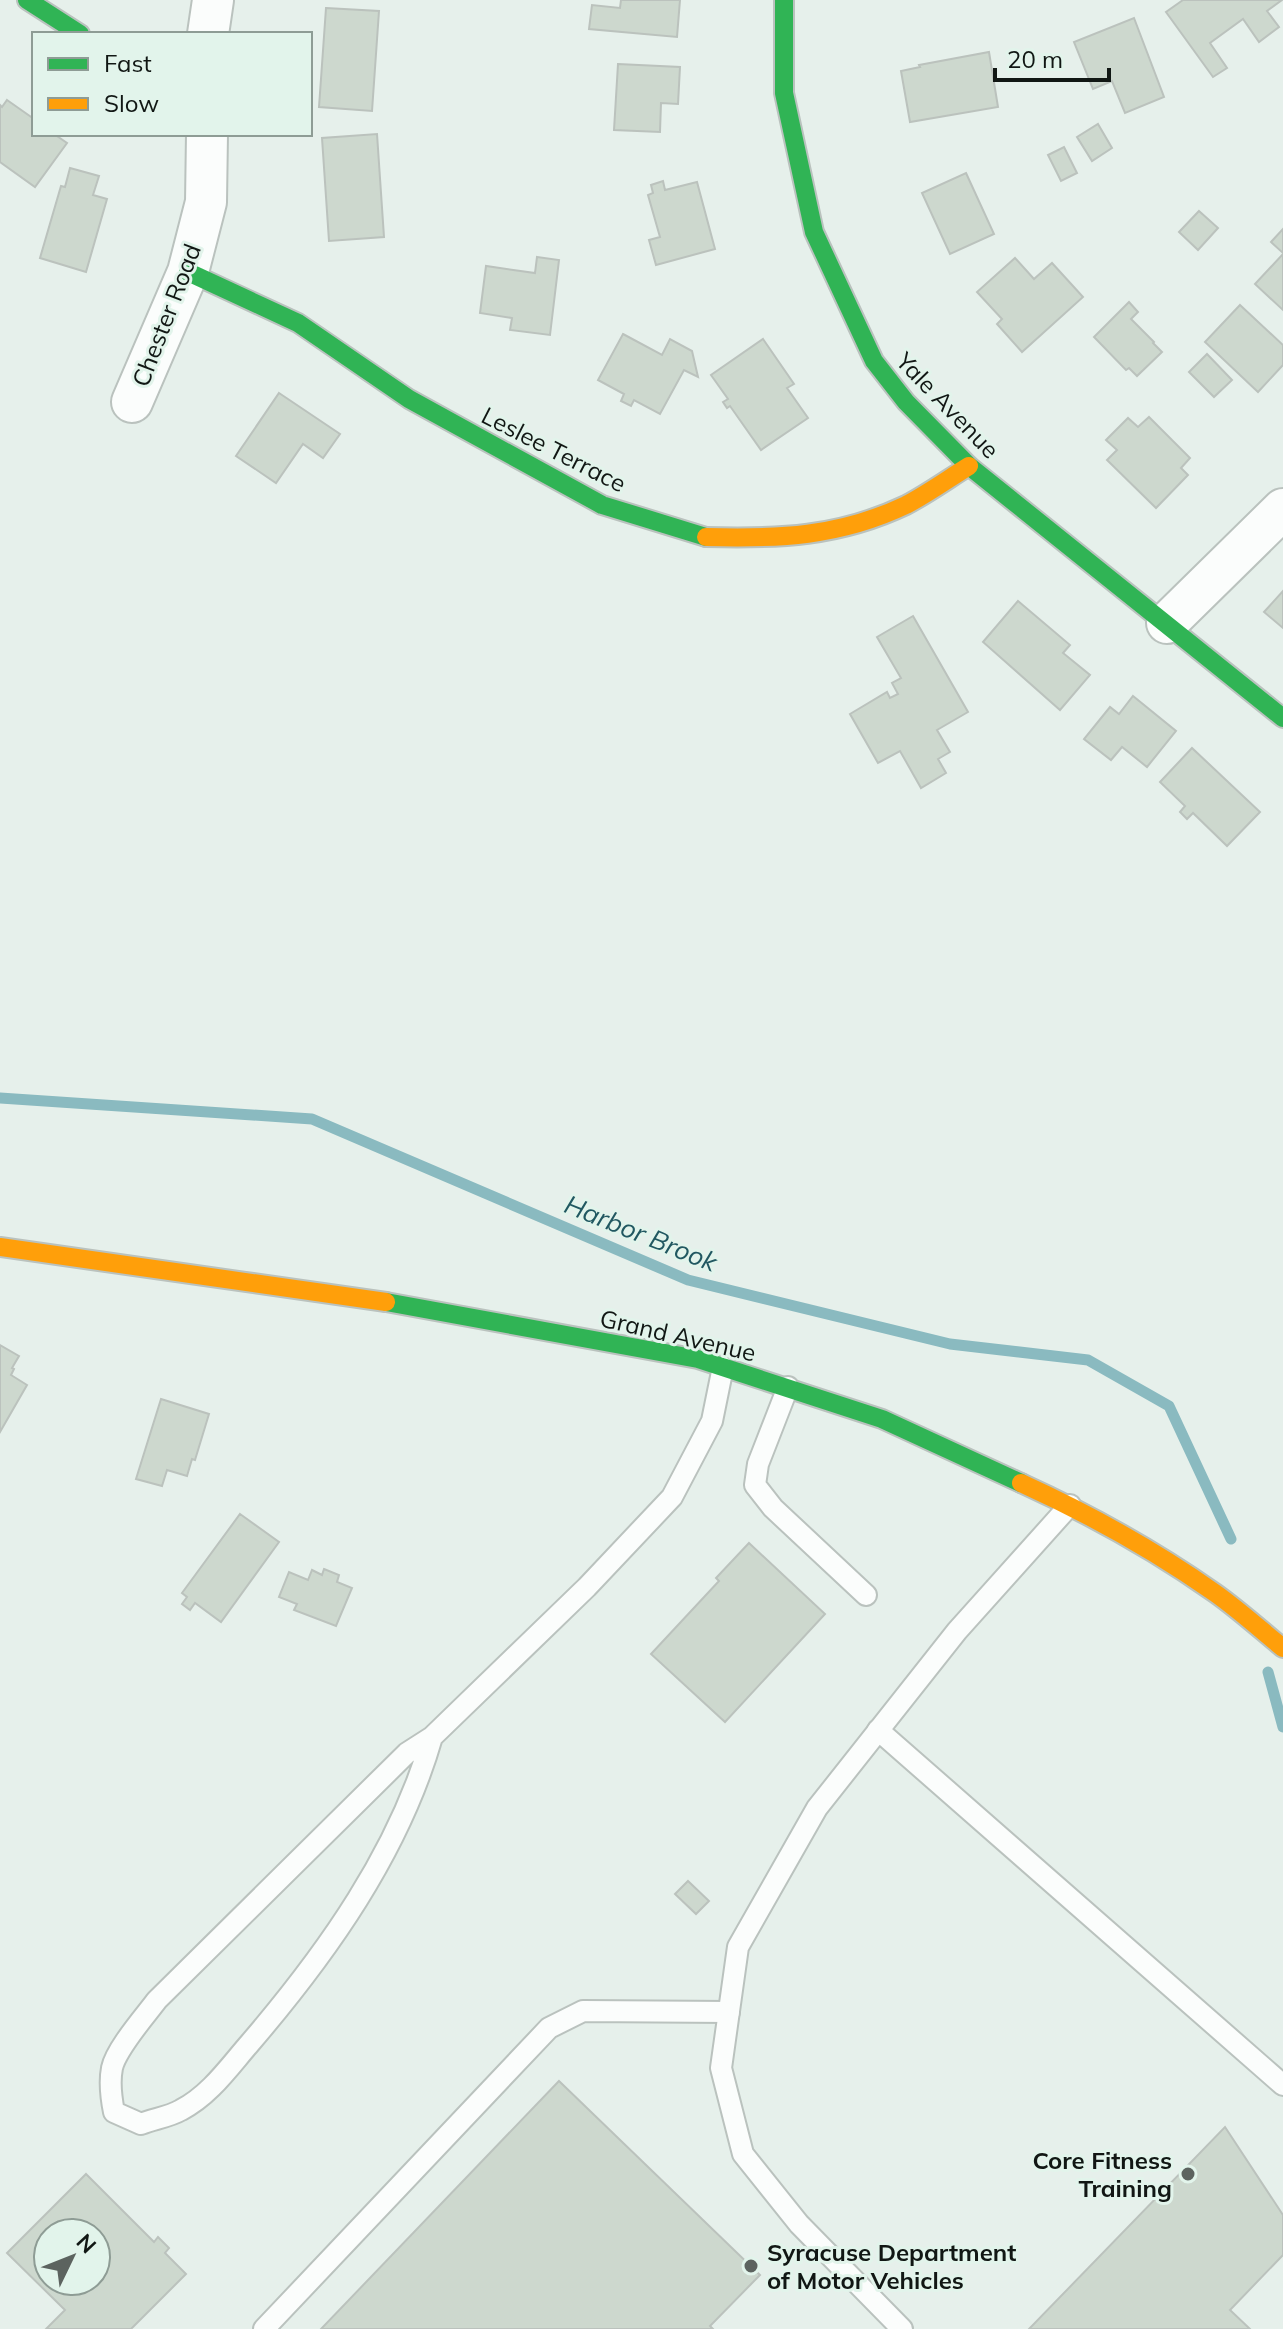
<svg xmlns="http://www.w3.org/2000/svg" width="1283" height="2329" viewBox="0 0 1283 2329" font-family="Mulish,sans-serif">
<rect width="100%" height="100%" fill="#e6f0eb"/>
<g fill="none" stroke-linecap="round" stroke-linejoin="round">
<g stroke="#8abac0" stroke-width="11">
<polyline points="0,1098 312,1119 688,1280 950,1344 1088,1360 1169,1406 1231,1539"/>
<polyline points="1268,1672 1283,1727"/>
</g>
</g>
<g fill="#cdd8ce" stroke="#bbc2bd" stroke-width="2" fill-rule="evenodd">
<polygon points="621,0 680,0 677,37 589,29 592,5 620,8"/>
<polygon points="1183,0 1282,0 1267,11 1279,27 1259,42 1243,19 1210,43 1227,68 1213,77 1166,12"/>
<polygon points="326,8 379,11 372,111 319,107"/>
<polygon points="1134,18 1164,97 1125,113 1112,81 1093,89 1074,42"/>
<polygon points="989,52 998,107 910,122 901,71 920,67 919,65"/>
<polygon points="618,64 680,67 678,104 661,103 660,132 614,130"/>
<polygon points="7,100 34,119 34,134 54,134 67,143 35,187 0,162 0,105 2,107"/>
<polygon points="1098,124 1112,148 1092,161 1077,137"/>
<polygon points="377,134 384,237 329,241 322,138"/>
<polygon points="1064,147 1077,173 1061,181 1048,155"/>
<polygon points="70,168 99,176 93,195 107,199 86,272 40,258 61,186 65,187"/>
<polygon points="966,173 994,234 950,254 922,193"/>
<polygon points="663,181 665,190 697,182 715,249 656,265 649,240 660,237 648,195 653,193 651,185"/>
<polygon points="1199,211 1218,228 1198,250 1179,232"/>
<polygon points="1283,229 1283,253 1271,242"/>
<polygon points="1283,254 1283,310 1255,284"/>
<polygon points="537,257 559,260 550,335 510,330 512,318 480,313 486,266 535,273"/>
<polygon points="1015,258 1034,279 1052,263 1083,297 1022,352 997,324 1002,319 977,292"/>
<polygon points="1129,302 1138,312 1131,319 1154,342 1153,343 1162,352 1137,376 1129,368 1126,370 1094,337"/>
<polygon points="1240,305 1283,345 1283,365 1258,392 1205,342"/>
<polygon points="623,334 662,355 670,339 692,351 698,377 684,370 660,414 634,400 631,406 621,401 624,394 598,380"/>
<polygon points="763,339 794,384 787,388 808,418 761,450 730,406 727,408 723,402 728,399 711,375"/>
<polygon points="1207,354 1232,380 1214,397 1189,372"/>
<polygon points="279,393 340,434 323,458 303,444 276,483 236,456"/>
<polygon points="1149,417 1190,458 1181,468 1188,475 1156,508 1107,460 1117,450 1106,440 1128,418 1138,427"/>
<polygon points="1283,591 1283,628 1264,612"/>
<polygon points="1018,601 1070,645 1063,653 1090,675 1060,710 983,642"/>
<polygon points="913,616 968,712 937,730 950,752 938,759 946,773 921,788 900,751 878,763 850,714 887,692 890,698 898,694 892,683 901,678 877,637"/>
<polygon points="1133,696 1176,731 1147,767 1122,747 1111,760 1084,739 1110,707 1119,714"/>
<polygon points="1192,748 1260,812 1227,846 1193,813 1187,819 1180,812 1185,806 1160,782"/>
<polygon points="0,1345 19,1356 12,1368 14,1369 11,1375 27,1385 0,1432"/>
<polygon points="161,1399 209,1414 195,1460 192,1459 187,1476 167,1470 162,1486 136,1479"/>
<polygon points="240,1514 279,1542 221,1622 195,1603 190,1610 182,1604 187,1597 182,1593"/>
<polygon points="749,1543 825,1614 725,1722 651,1654 719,1581 716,1578"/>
<polygon points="324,1569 339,1575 337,1582 352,1588 336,1626 294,1610 297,1604 279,1597 289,1572 308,1580 312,1570 322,1575"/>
<polygon points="688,1881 709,1901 696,1914 675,1894"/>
<polygon points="559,2081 760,2275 710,2326 713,2329 321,2329"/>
<polygon points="1225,2127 1283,2215 1283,2255 1230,2310 1250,2329 1029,2329"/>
<path d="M 86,2174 L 154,2242 L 158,2237 L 169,2248 L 165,2253 L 186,2274 L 131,2329 L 46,2329 L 65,2310 L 7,2253 ZM 48,2233 L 96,2233 L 96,2281 L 48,2281 Z"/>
</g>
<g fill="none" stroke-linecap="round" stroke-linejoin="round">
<defs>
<g id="lane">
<polyline points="788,1387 758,1464 755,1485 773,1508 866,1595"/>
<polyline points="878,1730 1283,2085"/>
<path d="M 432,1737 L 407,1753 L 157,2000 C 145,2016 116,2049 112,2068 C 109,2083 111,2097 114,2112 L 141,2124 C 153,2119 169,2117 181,2110 C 210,2095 229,2067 250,2043 C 327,1953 399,1852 432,1737 L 587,1587 L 672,1497 L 712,1421 L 723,1367"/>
<polyline points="264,2329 549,2028 583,2011 729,2012"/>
<polyline points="902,2329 799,2224 743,2154 721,2068 738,1947 817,1808 957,1631 1070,1505"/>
</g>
<g id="street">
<polyline points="208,34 213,0"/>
<polyline points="132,402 188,272 206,202 207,134"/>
<polyline points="1167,623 1283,509"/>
</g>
<g id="fast">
<polyline points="27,0 80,34"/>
<polyline points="784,0 784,93 814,232 874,361 906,402 969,466 1283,718"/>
<polyline points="188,272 298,323 409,399 602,505 706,537"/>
<polyline points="386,1302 698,1359 882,1419 1021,1483"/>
</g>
<g id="slow">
<path d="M 706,537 C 778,539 839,537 906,505 C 927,494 948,479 969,466"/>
<polyline points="0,1247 386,1302"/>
<path d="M 1021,1483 C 1089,1514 1154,1550 1215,1593 C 1239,1610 1261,1630 1283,1648"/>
</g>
</defs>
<use href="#lane" stroke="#bac2be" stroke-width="24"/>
<use href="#street" stroke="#bac2be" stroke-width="44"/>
<use href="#fast" stroke="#bac2be" stroke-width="22"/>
<use href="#slow" stroke="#bac2be" stroke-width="22"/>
<use href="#lane" stroke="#fbfdfc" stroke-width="20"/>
<use href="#street" stroke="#fbfdfc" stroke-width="40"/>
<use href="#fast" stroke="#30b455" stroke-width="18"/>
<use href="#slow" stroke="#ff9f0a" stroke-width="18"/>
</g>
<g fill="#5c635f" stroke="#e2f4eb" stroke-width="3">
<circle cx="1188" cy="2174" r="8"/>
<circle cx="751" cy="2266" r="8"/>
</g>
<g text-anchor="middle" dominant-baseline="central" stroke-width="6" stroke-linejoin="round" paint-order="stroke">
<g font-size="24" fill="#111714" stroke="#e2f4eb">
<text transform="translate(166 315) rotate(-69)">Chester Road</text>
<text transform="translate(948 405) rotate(46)">Yale Avenue</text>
<text transform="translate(554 449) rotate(27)">Leslee Terrace</text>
<text transform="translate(678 1335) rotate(13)">Grand Avenue</text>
</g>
<g font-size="24" font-weight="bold" fill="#111714" stroke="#e2f4eb" text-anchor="end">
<text x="1172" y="2160">Core Fitness<tspan x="1172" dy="28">Training</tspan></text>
<text x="767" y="2252" text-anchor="start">Syracuse Department<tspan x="767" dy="28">of Motor Vehicles</tspan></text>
</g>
<g font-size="26" font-style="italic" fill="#215861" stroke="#e2f4eb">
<text transform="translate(641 1233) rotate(22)">Harbor Brook</text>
</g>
</g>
<rect x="32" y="32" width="280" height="104" fill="#e2f4eb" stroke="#8e9c95" stroke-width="2"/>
<rect x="48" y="58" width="40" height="12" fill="#30b455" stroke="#8e9c95" stroke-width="2"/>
<text x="104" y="72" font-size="24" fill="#111714">Fast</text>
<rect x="48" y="98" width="40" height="12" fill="#ff9f0a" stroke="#8e9c95" stroke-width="2"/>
<text x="104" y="112" font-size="24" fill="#111714">Slow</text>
<g transform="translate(72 2257) rotate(47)"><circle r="38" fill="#e2f4eb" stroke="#8e9c95" stroke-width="2"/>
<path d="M0-6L14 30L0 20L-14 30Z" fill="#5c635f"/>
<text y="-12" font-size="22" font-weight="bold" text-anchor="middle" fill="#111714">N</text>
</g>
<path d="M995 68v12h114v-12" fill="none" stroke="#111714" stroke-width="4"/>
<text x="1007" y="68" font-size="24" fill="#111714" stroke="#e2f4eb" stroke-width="6" paint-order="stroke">20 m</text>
</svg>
